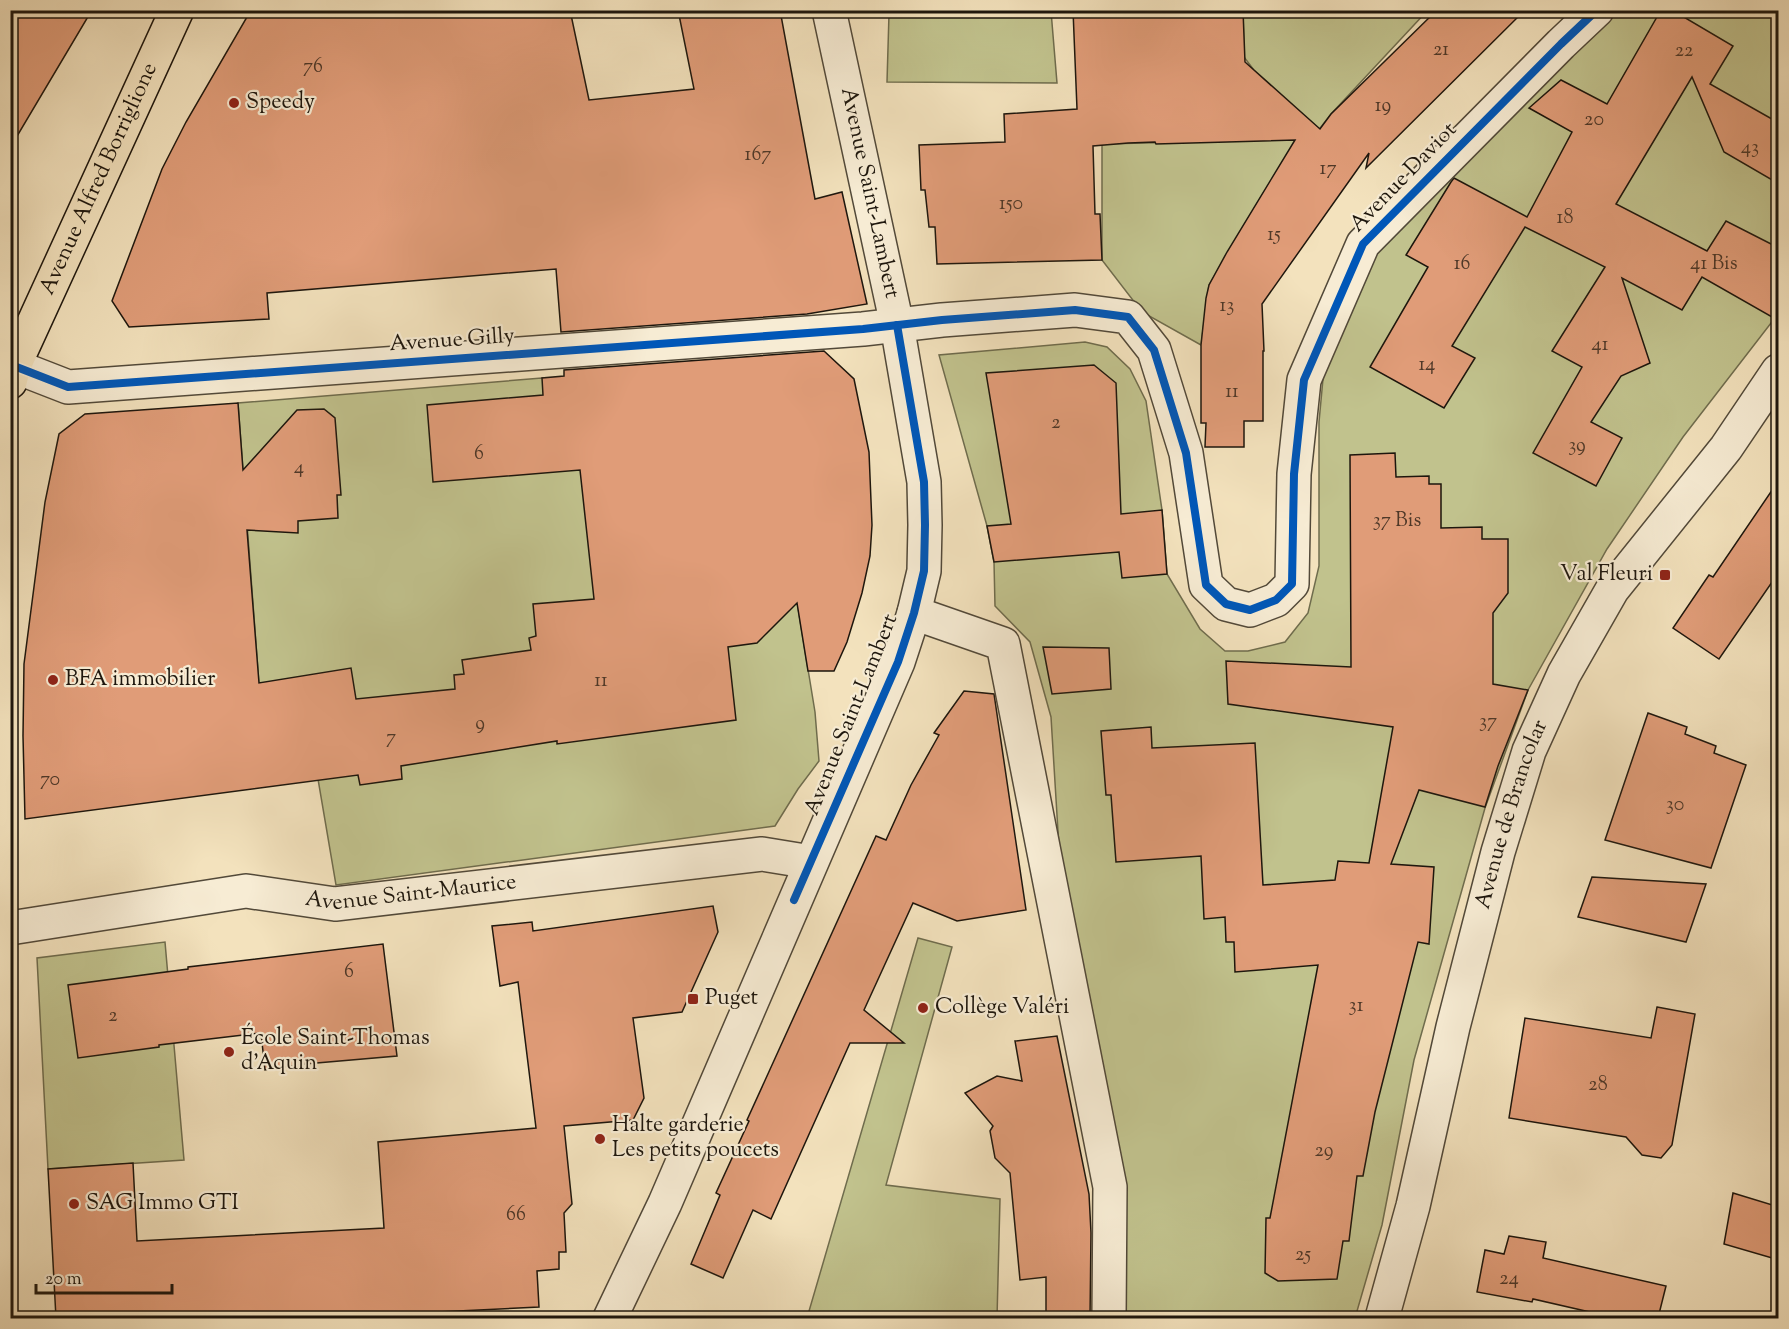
<svg xmlns="http://www.w3.org/2000/svg" width="1789" height="1329" viewBox="0 0 1789 1329" font-family="'Sorts Mill Goudy',serif">
<rect width="100%" height="100%" fill="#f3e2bd"/>
<filter id="stains"><feTurbulence type="fractalNoise" baseFrequency=".00333" numOctaves="4"/><feColorMatrix values="0 0 0 0 .2 0 0 0 0 .09 0 0 0 0 .02 0 0 0 .5 -.17"/></filter>
<radialGradient id="worn" r=".72"><stop offset=".6" stop-color="#630" stop-opacity="0"/><stop offset="1" stop-color="#630" stop-opacity=".3"/></radialGradient>
<g fill="#c1c28d" stroke="#6f6c4d" stroke-width="1.5">
<polygon points="992,11 1051,11 1057,83 887,82 889,14"/>
<polygon points="1243,11 1427,11 1331,114 1280,180 1264,192 1209,285 1201,345 1142,312 1102,260 1102,144 1230,141 1253,69 1244,57"/>
<polygon points="1619,11 1778,11 1778,314 1683,437 1607,549 1528,690 1485,808 1414,1060 1382,1225 1355,1318 1124,1318 1062,897 1051,717 1030,642 995,606 994,562 987,526 939,355 1085,342 1107,347 1130,369 1146,401 1162,510 1167,574 1200,629 1225,651 1248,651 1285,642 1308,613 1319,566 1319,422 1324,368 1363,270 1393,231 1566,55"/>
<polygon points="542,378 772,449 815,712 819,761 798,789 775,826 336,885 318,779 259,684 238,403"/>
<polygon points="918,938 952,947 886,1185 1000,1199 997,1318 807,1318"/>
<polygon points="165,942 184,1160 48,1169 37,958"/>
</g>
<g fill="#e09c78" stroke="#1d160d" stroke-width="1.5">
<polygon points="10,10 92,10 10,148"/>
<polygon points="251,10 570,10 589,100 694,89 678,10 780,10 815,199 842,192 867,304 807,314 561,332 556,269 267,293 269,319 129,327 112,301 162,169 186,122"/>
<polygon points="1073,10 1243,10 1245,62 1320,129 1331,114 1437,10 1525,10 1366,168 1369,153 1262,304 1264,351 1263,351 1263,421 1244,421 1244,447 1205,447 1206,423 1201,423 1201,345 1206,298 1209,285 1227,252 1295,140 1156,144 1155,142 1128,143 1093,146 1095,214 1100,214 1102,260 937,264 935,227 929,227 925,190 921,190 919,145 1005,142 1004,114 1077,109"/>
<polygon points="1661,10 1672,10 1733,46 1710,84 1779,123 1779,184 1724,152 1692,77 1616,204 1707,251 1726,221 1779,248 1779,321 1702,277 1682,310 1622,278 1650,363 1621,376 1591,422 1622,438 1596,486 1533,453 1582,367 1552,351 1605,267 1525,227 1452,346 1475,358 1444,408 1370,367 1428,267 1406,255 1451,182 1454,178 1527,217 1572,132 1529,108 1561,80 1607,104"/>
<polygon points="824,351 854,379 869,452 872,525 870,556 862,593 847,642 834,671 808,671 797,603 757,643 728,647 736,720 557,744 557,741 401,766 402,779 360,785 358,775 25,819 23,736 24,664 45,502 59,434 85,414 238,403 243,470 297,410 324,409 335,418 341,495 337,495 338,518 298,521 298,533 247,530 259,683 351,668 356,699 455,689 454,675 464,674 462,660 531,650 529,638 536,636 533,604 594,599 580,470 433,482 427,405 543,395 542,378 564,376 564,370"/>
<polygon points="1094,365 1116,383 1121,514 1162,510 1167,574 1122,578 1119,552 994,562 987,526 1011,524 986,373"/>
<polygon points="1395,453 1396,477 1429,476 1429,484 1441,484 1441,528 1482,527 1482,539 1508,539 1508,593 1493,613 1493,684 1528,690 1498,766 1485,807 1419,790 1391,864 1434,867 1429,944 1418,942 1375,1112 1363,1176 1357,1176 1349,1241 1343,1241 1337,1279 1278,1281 1265,1273 1266,1218 1270,1218 1318,965 1235,972 1234,942 1226,942 1225,917 1204,919 1201,856 1116,862 1111,795 1106,795 1101,731 1151,727 1152,748 1255,743 1263,885 1335,880 1338,861 1369,863 1393,727 1228,704 1226,661 1351,667 1350,455"/>
<polygon points="1779,480 1779,572 1719,659 1673,628 1709,575 1713,577"/>
<polygon points="1043,647 1109,648 1111,689 1052,694"/>
<polygon points="964,691 994,694 1026,910 957,921 913,903 864,1010 904,1043 850,1043 771,1219 753,1210 723,1278 691,1264 720,1195 716,1193 749,1121 747,1120 876,836 886,840 911,785 939,735 934,733"/>
<polygon points="1648,713 1687,727 1685,734 1716,746 1714,753 1746,765 1711,868 1605,840"/>
<polygon points="1592,877 1706,884 1686,942 1578,917"/>
<polygon points="713,906 718,932 682,1012 633,1018 644,1098 633,1120 564,1126 572,1204 564,1213 566,1252 559,1252 559,1269 537,1271 539,1307 396,1314 396,1318 56,1318 48,1169 133,1163 137,1241 384,1228 378,1142 536,1128 518,982 500,986 492,926 532,922 533,931"/>
<polygon points="383,944 397,1056 305,1064 265,1070 261,1033 159,1045 159,1047 78,1058 68,985 188,969 188,967"/>
<polygon points="1657,1007 1695,1014 1672,1145 1661,1158 1642,1155 1626,1137 1509,1118 1525,1018 1651,1038"/>
<polygon points="1057,1036 1089,1194 1091,1233 1090,1318 1046,1318 1046,1277 1020,1280 1010,1173 995,1158 990,1131 993,1126 965,1093 997,1076 1022,1081 1015,1041"/>
<polygon points="1733,1193 1779,1207 1779,1260 1724,1244"/>
<polygon points="1509,1236 1546,1242 1543,1258 1666,1286 1658,1318 1616,1318 1533,1299 1532,1302 1477,1292 1485,1250 1504,1254"/>
</g>
<g fill="none" stroke-linecap="round" stroke-linejoin="round">
<defs>
<g id="minor">
<polyline points="10,361 14,366 68,387 863,329 942,320 1075,310 1128,317 1154,350 1186,453 1206,585 1226,604 1250,610 1276,600 1292,584 1294,474 1304,380 1363,244 1561,44 1597,10"/>
<polyline points="914,613 1003,644 1110,1187 1109,1318"/>
<path id="s1" d="M 10,928 L 246,891 L 335,904 L 762,854 L 811,862"/>
<polyline points="610,1318 665,1203 898,662 914,613 924,571 925,525 924,482 897,325 829,10"/>
<path id="s2" d="M 1382,1318 L 1413,1206 L 1453,1027 L 1498,852 L 1529,751 L 1564,674 L 1612,590 L 1726,448 L 1778,371"/>
</g>
<g id="major">
<path id="s3" d="M 10,382 L 14,366 L 177,10"/>
</g>
</defs>
<use href="#minor" stroke="#524939" stroke-width="36"/>
<use href="#major" stroke="#1d160d" stroke-width="36"/>
<use href="#minor" stroke="#f7ecd4" stroke-width="33"/>
<use href="#major" stroke="#f3e2bd" stroke-width="33"/>
<defs>
<g id="cycleway">
<polyline points="10,361 14,366 68,387 863,329 942,320 1075,310 1128,317 1154,350 1186,453 1206,585 1226,604 1250,610 1276,600 1292,584 1294,474 1304,380 1363,244 1561,44 1597,10"/>
<polyline points="794,900 898,662 914,613 924,571 925,525 924,482 897,325"/>
</g>
</defs>
<use href="#cycleway" stroke="#f7ecd4" stroke-width="11"/>
<use href="#cycleway" stroke="#0057b8" stroke-width="8"/>
</g>
<g fill="#8f2418" stroke="#f7ecd4" stroke-width="2">
<circle cx="234" cy="103" r="6"/>
<rect x="1659" y="569" width="12" height="12" rx="3"/>
<circle cx="53" cy="680" r="6"/>
<rect x="687" y="993" width="12" height="12" rx="3"/>
<circle cx="923" cy="1008" r="6"/>
<circle cx="229" cy="1052" r="6"/>
<circle cx="600" cy="1139" r="6"/>
<circle cx="74" cy="1204" r="6"/>
</g>
<g text-anchor="middle" dominant-baseline="central" stroke-width="4.5" stroke-linejoin="round" paint-order="stroke">
<g font-size="20" fill="#4e3828">
<text x="1441" y="50">21</text>
<text x="1684" y="51">22</text>
<text x="313" y="67">76</text>
<text x="1383" y="106">19</text>
<text x="1594" y="120">20</text>
<text x="1750" y="148">43</text>
<text x="758" y="155">167</text>
<text x="1328" y="169">17</text>
<text x="1011" y="204">150</text>
<text x="1565" y="218">18</text>
<text x="1274" y="235">15</text>
<text x="1462" y="264">16</text>
<text x="1714" y="264">41 Bis</text>
<text x="1227" y="306">13</text>
<text x="1600" y="345">41</text>
<text x="1427" y="365">14</text>
<text x="1232" y="392">11</text>
<text x="1056" y="423">2</text>
<text x="1577" y="446">39</text>
<text x="479" y="454">6</text>
<text x="299" y="468">4</text>
<text x="1397" y="521">37 Bis</text>
<text x="601" y="681">11</text>
<text x="1488" y="722">37</text>
<text x="480" y="724">9</text>
<text x="391" y="738">7</text>
<text x="50" y="780">70</text>
<text x="1675" y="805">30</text>
<text x="349" y="972">6</text>
<text x="1356" y="1006">31</text>
<text x="113" y="1016">2</text>
<text x="1598" y="1085">28</text>
<text x="1324" y="1151">29</text>
<text x="516" y="1215">66</text>
<text x="1303" y="1255">25</text>
<text x="1509" y="1279">24</text>
</g>
<g font-size="22" fill="#1d160d" stroke="#f7ecd4" text-anchor="start">
<text x="246" y="103">Speedy</text>
<text x="1653" y="575" text-anchor="end">Val Fleuri</text>
<text x="65" y="680">BFA immobilier</text>
<text x="705" y="999">Puget</text>
<text x="935" y="1008">Collège Valéri</text>
<text x="241" y="1039">École Saint-Thomas<tspan x="241" dy="25">d'Aquin</tspan></text>
<text x="612" y="1126">Halte garderie<tspan x="612" dy="25">Les petits poucets</tspan></text>
<text x="86" y="1204">SAG Immo GTI</text>
</g>
<g font-size="22" fill="#1d160d" stroke="#f7ecd4">
<text transform="translate(1404 178) rotate(-46)">Avenue Daviot</text>
<text stroke="none"><textPath href="#s3" startOffset="222">Avenue Alfred Borriglione</textPath></text>
<text transform="translate(869 193) rotate(78)">Avenue Saint-Lambert</text>
<text transform="translate(452 341) rotate(-4)">Avenue Gilly</text>
<text transform="translate(852 715) rotate(-68)">Avenue Saint-Lambert</text>
<text stroke="none"><textPath href="#s2" startOffset="520">Avenue de Brancolar</textPath></text>
<text stroke="none"><textPath href="#s1" startOffset="405">Avenue Saint-Maurice</textPath></text>
</g>
</g>
<rect width="1789" height="1329" fill="none" stroke="#f3e2bd" stroke-width="36"/>
<rect x="12" y="12" width="1765" height="1305" fill="none" stroke="#1d160d" stroke-width="3"/>
<rect x="18" y="18" width="1753" height="1293" fill="none" stroke="#1d160d" stroke-width="1.5"/>
<path d="M36 1284v9h136v-9" fill="none" stroke="#1d160d" stroke-width="3"/>
<text x="45" y="1284" font-size="18" fill="#1d160d" stroke="#f7ecd4" stroke-width="4.5" paint-order="stroke">20 m</text>
<rect width="100%" height="100%" filter="url(#stains)"/>
<rect width="100%" height="100%" fill="url(#worn)"/>
</svg>
